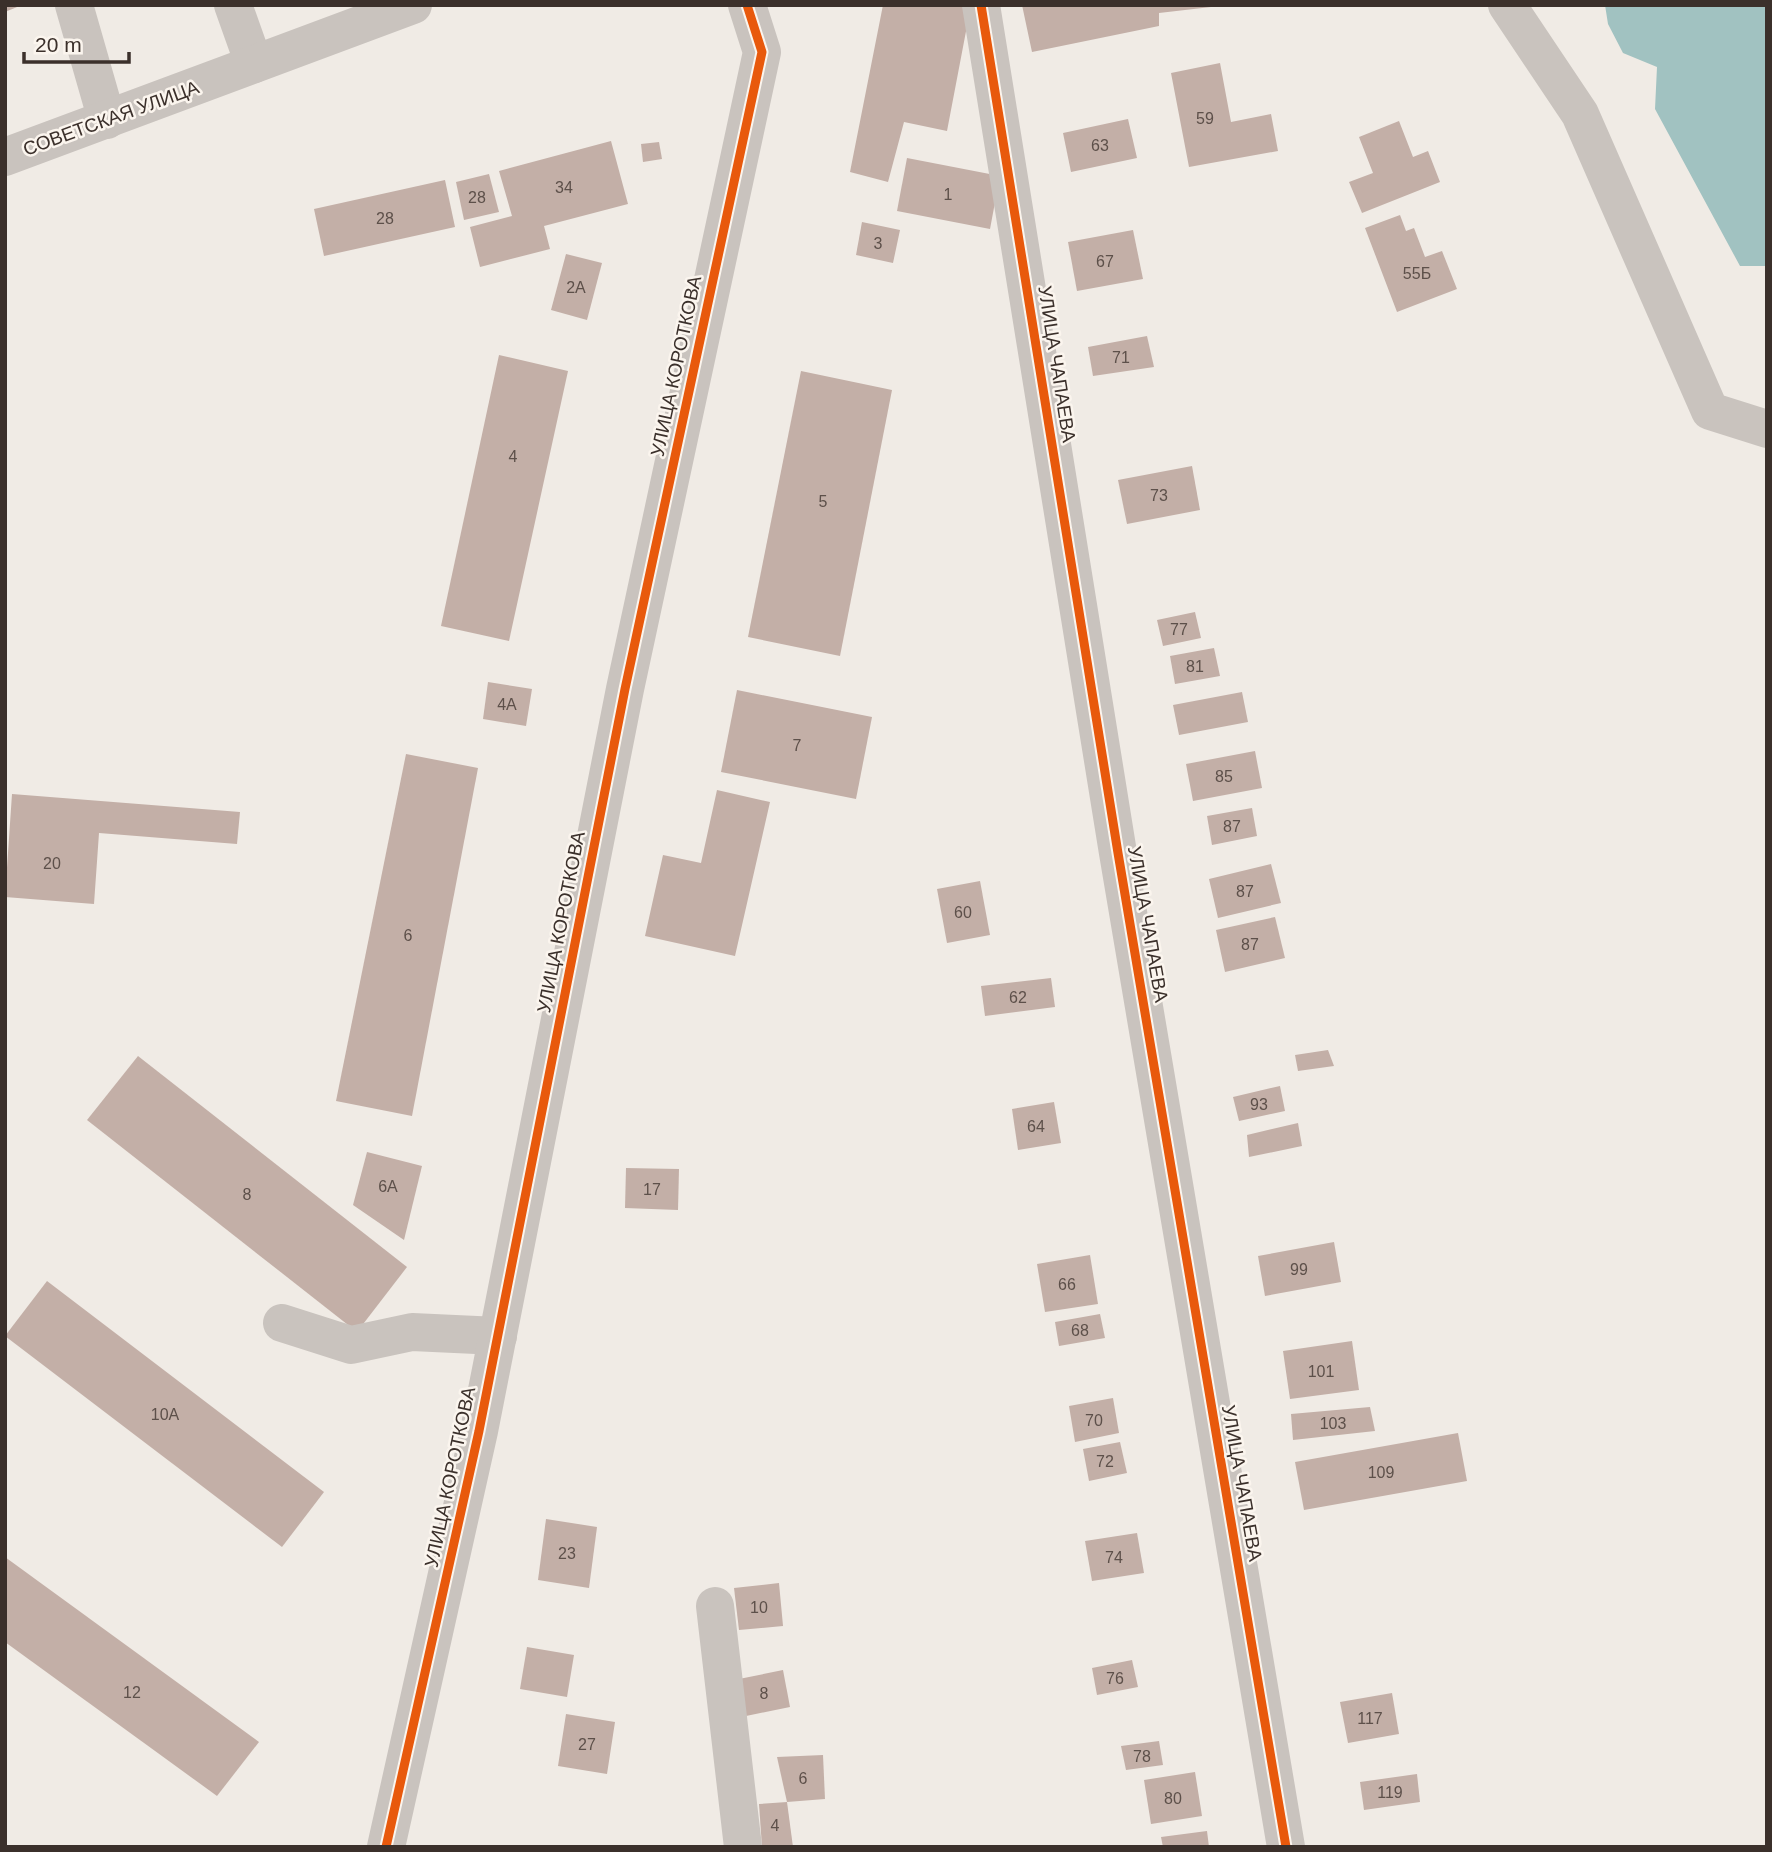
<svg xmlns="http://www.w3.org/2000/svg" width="1772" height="1852" viewBox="0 0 1772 1852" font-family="Helvetica,sans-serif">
<rect width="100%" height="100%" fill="#f0ebe5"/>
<polygon fill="#a1c2c1" points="1605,5 1767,5 1767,266 1740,266 1655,109 1657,67 1623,53 1608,24"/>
<g fill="#c3afa7">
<polygon points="5,5 22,5 5,12"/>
<polygon points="883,5 971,5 947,131 904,122 888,182 850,172"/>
<polygon points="1022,5 1211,5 1211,7 1159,13 1159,26 1032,52"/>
<polygon points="1220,63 1231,122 1271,114 1278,151 1189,167 1171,73"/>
<polygon points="1128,119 1137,158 1071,172 1063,133"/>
<polygon points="1399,121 1413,157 1428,151 1440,182 1362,213 1349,182 1373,173 1359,137"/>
<polygon points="611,141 628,204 544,226 550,249 480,267 470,227 512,216 499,171"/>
<polygon points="659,142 662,159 643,162 641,144"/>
<polygon points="907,158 1000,176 990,229 897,211"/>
<polygon points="489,174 499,212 464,220 456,182"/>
<polygon points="445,180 455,227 324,256 314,209"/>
<polygon points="1400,215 1406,231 1414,228 1425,257 1442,251 1457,289 1397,312 1365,228"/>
<polygon points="862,222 900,230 893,263 856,255"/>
<polygon points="1133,230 1143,279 1077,291 1068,242"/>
<polygon points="566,254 602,263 587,320 551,310"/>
<polygon points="1147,336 1154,367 1093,376 1088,347"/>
<polygon points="499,355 568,371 509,641 441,626"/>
<polygon points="801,371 892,390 840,656 748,637"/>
<polygon points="1192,466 1200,510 1127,524 1118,480"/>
<polygon points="1195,612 1201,638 1163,646 1157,620"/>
<polygon points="1214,648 1220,676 1175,684 1170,656"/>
<polygon points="488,682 532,689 526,726 483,719"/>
<polygon points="737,690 872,717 856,799 721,772"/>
<polygon points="1242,692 1248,722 1179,735 1173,705"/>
<polygon points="1255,751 1262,788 1193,801 1186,764"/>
<polygon points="406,754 478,768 412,1116 336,1101"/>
<polygon points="717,790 770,802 735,956 645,936 663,855 701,863"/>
<polygon points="12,794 240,812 237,844 99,833 94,904 5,897"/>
<polygon points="1252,808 1257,836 1212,845 1207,816"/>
<polygon points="1271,864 1281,903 1218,918 1209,879"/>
<polygon points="980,881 990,935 947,943 937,889"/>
<polygon points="1275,917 1285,958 1225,972 1216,930"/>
<polygon points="1051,978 1055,1007 985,1016 981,986"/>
<polygon points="1328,1050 1334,1066 1298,1071 1295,1055"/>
<polygon points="138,1056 407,1267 357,1332 87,1120"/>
<polygon points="1280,1086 1285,1111 1239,1121 1233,1097"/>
<polygon points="1054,1102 1061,1143 1018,1150 1012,1109"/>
<polygon points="1298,1123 1302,1146 1249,1157 1247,1135"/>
<polygon points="367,1152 422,1166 404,1240 353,1205"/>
<polygon points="626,1168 679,1169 678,1210 625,1208"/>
<polygon points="1334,1242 1341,1282 1265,1296 1258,1256"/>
<polygon points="1090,1255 1098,1304 1045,1312 1037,1264"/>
<polygon points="47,1281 324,1492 282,1547 5,1336"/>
<polygon points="1100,1314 1105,1338 1059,1346 1055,1322"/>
<polygon points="1352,1341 1359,1390 1290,1399 1283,1351"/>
<polygon points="1113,1398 1119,1433 1075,1442 1069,1406"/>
<polygon points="1370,1407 1375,1431 1293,1440 1291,1414"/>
<polygon points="1458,1433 1467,1481 1304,1510 1295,1462"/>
<polygon points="1120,1442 1127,1473 1089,1481 1083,1449"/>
<polygon points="546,1519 597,1527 589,1588 538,1580"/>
<polygon points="1137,1533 1144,1573 1092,1581 1085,1541"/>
<polygon points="5,1557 259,1742 217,1796 5,1642"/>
<polygon points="779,1583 783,1626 739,1630 734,1588"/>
<polygon points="527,1647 574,1655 567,1697 520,1689"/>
<polygon points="1132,1660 1138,1687 1097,1695 1092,1668"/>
<polygon points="783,1670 790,1707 746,1716 739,1679"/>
<polygon points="1392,1693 1399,1734 1348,1743 1340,1702"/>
<polygon points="566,1714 615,1722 607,1774 558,1766"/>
<polygon points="1159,1741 1163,1765 1126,1770 1121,1746"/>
<polygon points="823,1755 825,1799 787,1802 777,1757"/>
<polygon points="1195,1772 1202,1816 1151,1824 1144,1780"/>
<polygon points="1417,1774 1420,1802 1364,1810 1360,1782"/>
<polygon points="787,1802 793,1847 762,1847 759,1804"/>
<polygon points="1207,1831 1209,1847 1163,1847 1161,1837"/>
</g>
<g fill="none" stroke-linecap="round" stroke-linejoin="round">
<g stroke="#c9c3be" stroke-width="38">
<polyline points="74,5 107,120"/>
<polyline points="233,5 254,64"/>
<polyline points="981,5 1118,853 1286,1847"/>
<polyline points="1507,5 1580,114 1710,411 1767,429"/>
<polyline points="5,157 413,5"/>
<polyline points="282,1323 351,1345 412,1332 498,1336"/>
<polyline points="715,1606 743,1847"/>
<polyline points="386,1847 479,1431 625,689 762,52 747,5"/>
</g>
<defs>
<g id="cycleway">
<polyline points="981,5 1118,853 1286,1847"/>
<polyline points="386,1847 479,1431 625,689 762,52 747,5"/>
</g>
</defs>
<use href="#cycleway" stroke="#fbf5ee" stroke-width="13"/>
<use href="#cycleway" stroke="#e8590c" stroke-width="9"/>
</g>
<g text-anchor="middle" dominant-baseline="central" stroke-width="5" stroke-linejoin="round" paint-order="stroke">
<g font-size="16" fill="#5d504a">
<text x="1205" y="118">59</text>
<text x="1100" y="145">63</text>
<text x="564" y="187">34</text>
<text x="948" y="194">1</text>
<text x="477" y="197">28</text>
<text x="385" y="218">28</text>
<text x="878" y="243">3</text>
<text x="1105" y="261">67</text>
<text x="1417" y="273">55Б</text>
<text x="576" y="287">2А</text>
<text x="1121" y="357">71</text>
<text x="513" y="456">4</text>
<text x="1159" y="495">73</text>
<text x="823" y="501">5</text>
<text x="1179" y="629">77</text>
<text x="1195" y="666">81</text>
<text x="507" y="704">4А</text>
<text x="797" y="745">7</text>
<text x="1224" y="776">85</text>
<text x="1232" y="826">87</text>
<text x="52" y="863">20</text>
<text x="1245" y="891">87</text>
<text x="963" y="912">60</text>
<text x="408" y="935">6</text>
<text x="1250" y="944">87</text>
<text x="1018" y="997">62</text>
<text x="1259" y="1104">93</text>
<text x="1036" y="1126">64</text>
<text x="388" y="1186">6А</text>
<text x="652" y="1189">17</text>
<text x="247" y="1194">8</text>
<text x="1299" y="1269">99</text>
<text x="1067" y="1284">66</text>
<text x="1080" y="1330">68</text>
<text x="1321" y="1371">101</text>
<text x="165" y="1414">10А</text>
<text x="1094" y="1420">70</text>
<text x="1333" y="1423">103</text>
<text x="1105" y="1461">72</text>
<text x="1381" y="1472">109</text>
<text x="567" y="1553">23</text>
<text x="1114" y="1557">74</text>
<text x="759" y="1607">10</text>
<text x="1115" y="1678">76</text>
<text x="132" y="1692">12</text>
<text x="764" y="1693">8</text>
<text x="1370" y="1718">117</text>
<text x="587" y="1744">27</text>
<text x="1142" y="1756">78</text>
<text x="803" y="1778">6</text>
<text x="1390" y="1792">119</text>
<text x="1173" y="1798">80</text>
<text x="775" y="1825">4</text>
</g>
<g font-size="19" fill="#3b302b" stroke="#fbf5ee">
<text transform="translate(111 118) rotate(-20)">СОВЕТСКАЯ УЛИЦА</text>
<text transform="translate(1057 364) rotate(81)">УЛИЦА ЧАПАЕВА</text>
<text transform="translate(676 366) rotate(-78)">УЛИЦА КОРОТКОВА</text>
<text transform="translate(561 922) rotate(-79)">УЛИЦА КОРОТКОВА</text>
<text transform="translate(1148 924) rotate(80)">УЛИЦА ЧАПАЕВА</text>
<text transform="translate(450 1477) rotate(-78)">УЛИЦА КОРОТКОВА</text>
<text transform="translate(1242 1483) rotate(80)">УЛИЦА ЧАПАЕВА</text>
</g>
</g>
<rect width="1772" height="1852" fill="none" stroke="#3b302b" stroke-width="14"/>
<path d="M24 52v10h105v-10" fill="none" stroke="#3b302b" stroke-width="3.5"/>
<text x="35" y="52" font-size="21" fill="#3b302b" stroke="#fbf5ee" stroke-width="5" paint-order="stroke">20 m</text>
</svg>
